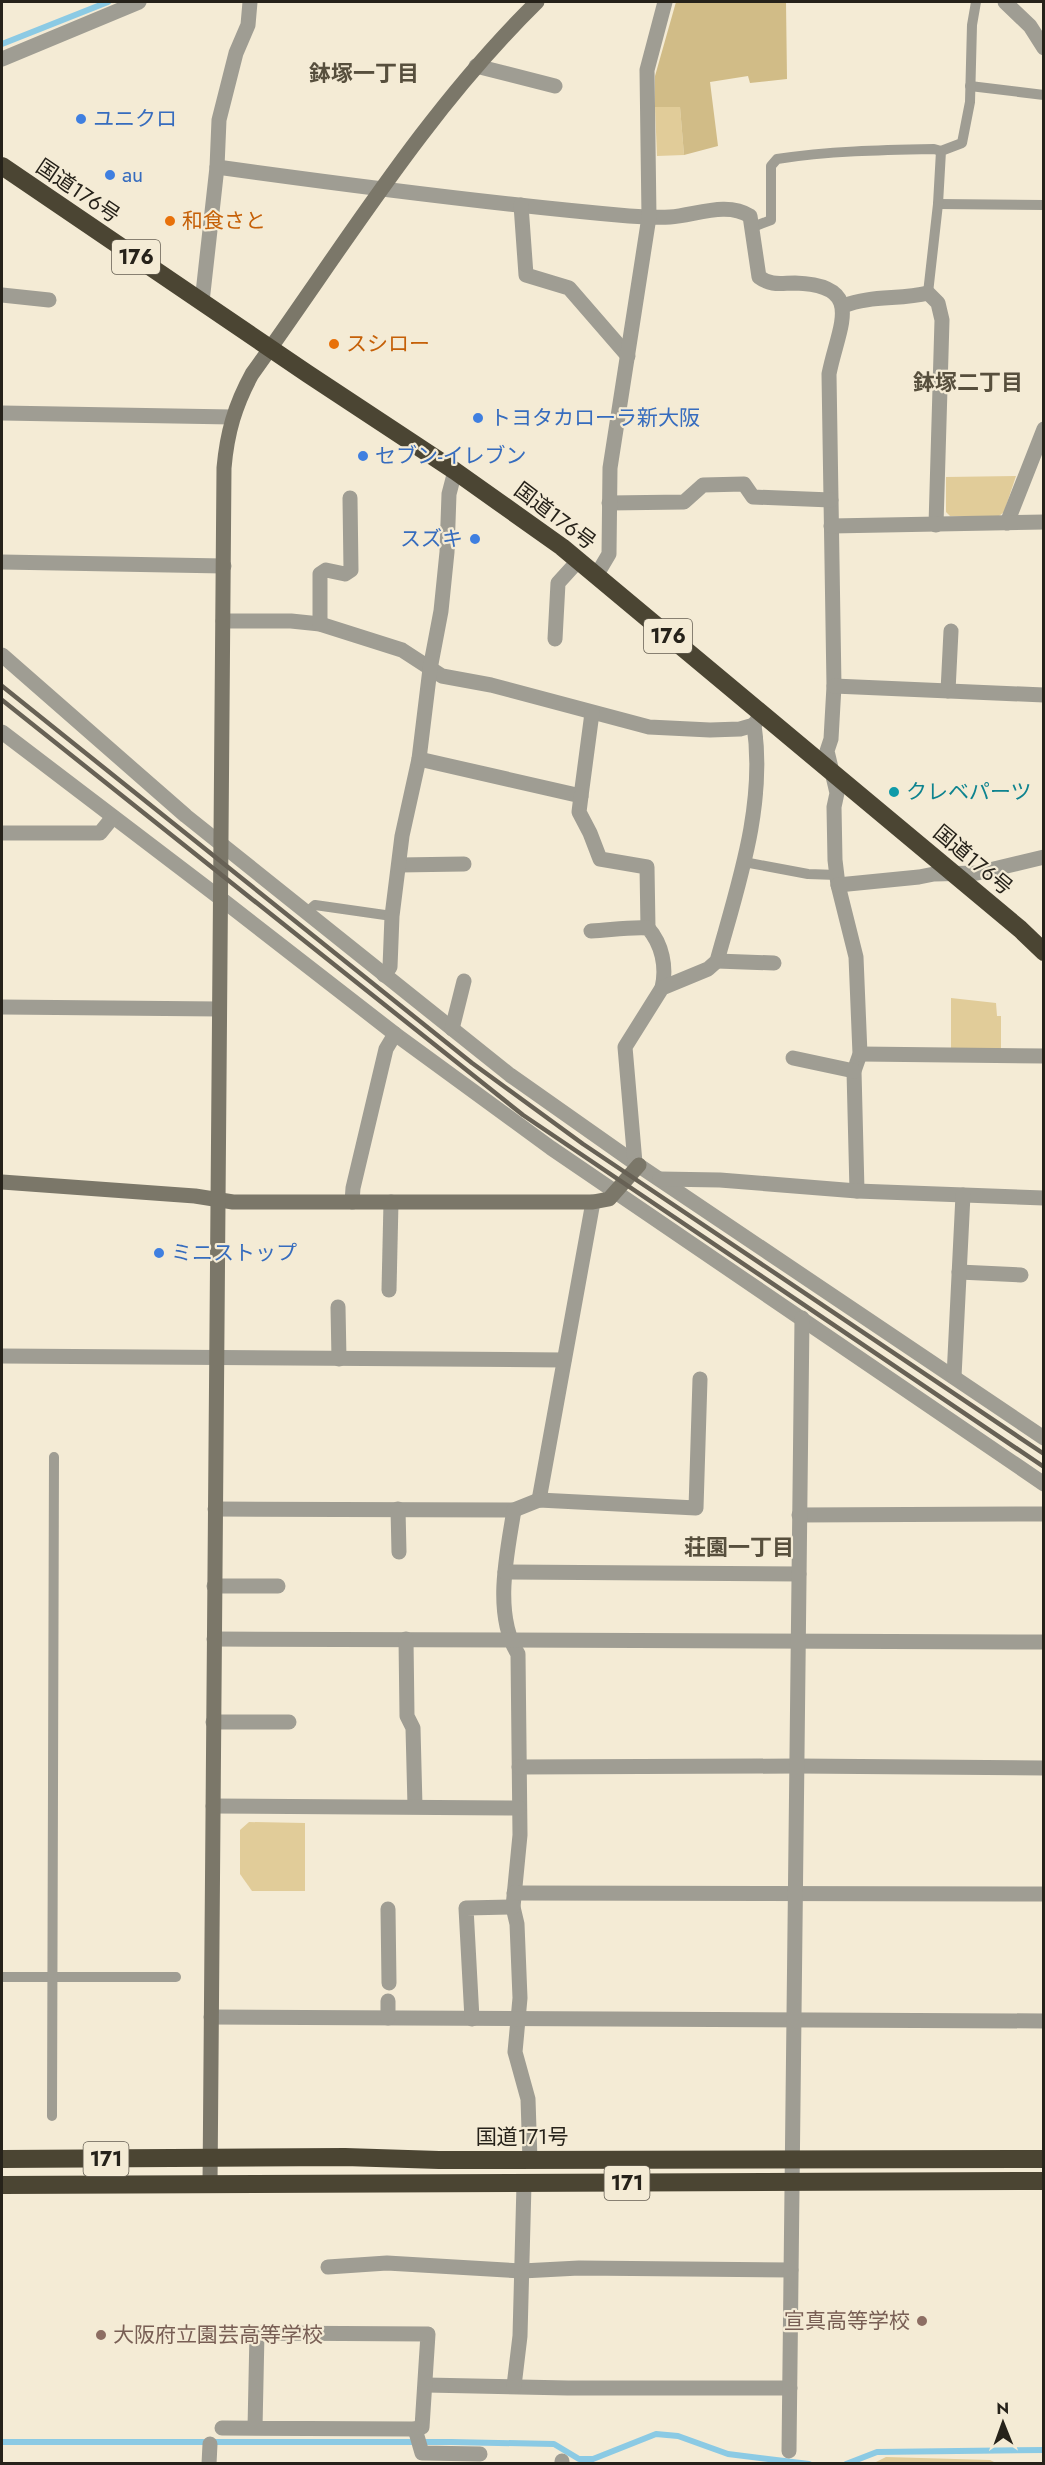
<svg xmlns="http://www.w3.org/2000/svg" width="1045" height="2465" viewBox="0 0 1045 2465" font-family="Jost,'Noto Sans JP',sans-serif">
<rect width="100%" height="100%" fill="#f4ebd5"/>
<g fill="#e1cc99">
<polygon points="655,107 680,107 684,155 657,156"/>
<polygon points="1016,476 1004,512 999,516 950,516 946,512 946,477"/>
<polygon points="951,998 996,1003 997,1016 1001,1016 1001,1049 951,1049"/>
<polygon points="249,1822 305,1823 305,1891 252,1891 240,1874 240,1830"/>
<polygon points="886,2457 990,2460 996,2463 874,2463"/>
</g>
<polygon fill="#d1bc87" points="676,2 786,2 787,79 750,83 748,76 710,82 718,146 684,155 680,107 655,107 655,76"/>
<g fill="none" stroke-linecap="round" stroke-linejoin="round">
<g stroke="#8bcae4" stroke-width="6">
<polyline points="2,44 108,2"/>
<polyline points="2,2442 451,2442 554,2444 579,2459 593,2459 656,2434 678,2436 728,2454 809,2464"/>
<polyline points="846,2464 877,2452 1044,2450"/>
</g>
<g stroke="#9f9d93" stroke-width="10">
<polyline points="970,86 1044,95"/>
<polyline points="938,204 1044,205"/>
<path d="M 753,227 L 771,220 L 771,166 L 777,159 C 828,151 881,150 934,149 L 941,151"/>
<polyline points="928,293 938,204 941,151 962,143 970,102 972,25 976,2"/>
<polyline points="744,862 808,874 837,875"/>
<polyline points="306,913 315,905 392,916"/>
<polyline points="2,1977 176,1977"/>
<polyline points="52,2116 54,1457"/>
</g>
<g stroke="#9f9d93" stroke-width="15">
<polyline points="1005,2 1030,26 1044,48"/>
<polyline points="2,59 139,2"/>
<polyline points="476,66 555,86"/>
<path d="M 217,167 C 354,186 492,204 629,216 C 643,217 657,218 670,217 C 696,215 727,201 750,216 L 759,277 C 771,286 781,283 795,283 C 867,285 838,327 829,374 L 834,686 L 831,739 L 827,751 L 837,793 L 834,807 L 835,860 L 838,885 L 856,957 L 860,1054 L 854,1071 L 857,1191"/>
<polyline points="521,205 526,275 569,288 628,356"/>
<polyline points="2,295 49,300"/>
<polyline points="202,302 217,167 219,120 236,53 248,25 250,2"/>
<path d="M 843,306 C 871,295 900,300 928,293 L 938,303 L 942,320 L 936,525"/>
<polyline points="2,413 232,417"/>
<polyline points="609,503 684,502 703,485 744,484 753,497 831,500"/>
<polyline points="1007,523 1044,429"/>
<polyline points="831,526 1044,522"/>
<polyline points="2,562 224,566"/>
<polyline points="596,576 609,554 610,468 649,217 647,70 665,2"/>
<polyline points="223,621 291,621 320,624 402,650 442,676 491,685 649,727 710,730 740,729 754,725"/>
<polyline points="320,624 320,574 326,570 345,574 351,570 350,498"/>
<polyline points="555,639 558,583 578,561"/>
<polyline points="2,655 186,816 510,1075 635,1163 1044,1438"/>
<polyline points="834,686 1044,695"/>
<polyline points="948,691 951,631"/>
<polyline points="2,732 220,898 395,1034 551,1148 1044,1484"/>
<polyline points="419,759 581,796 592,713"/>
<polyline points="581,796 579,812 590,833 600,859 647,867 648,928"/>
<polyline points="2,833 100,833 113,817"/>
<polyline points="399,865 464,864"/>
<polyline points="838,885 919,877 934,874 977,873 1044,857"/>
<path d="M 591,931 C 611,930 627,927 648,928 C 662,944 667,967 662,988"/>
<polyline points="717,961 774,963"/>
<polyline points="384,975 390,967 392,916 402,836 419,759 430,669 441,611 447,552 449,494 455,471"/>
<polyline points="2,1007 219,1009"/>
<polyline points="452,1029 464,981"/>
<polyline points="860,1054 1044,1056"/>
<polyline points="793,1058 854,1071"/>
<path d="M 635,1163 L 625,1047 L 662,988 L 708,969 L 717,961 C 738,885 766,805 754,725 L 760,716"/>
<polyline points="660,1179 720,1180 857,1191 1044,1198"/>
<polyline points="352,1202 353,1188 386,1049 395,1034"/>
<polyline points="959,1272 1021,1275"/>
<polyline points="389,1290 391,1202"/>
<polyline points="338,1307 339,1359"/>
<polyline points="2,1356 564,1360"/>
<polyline points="954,1377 963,1195"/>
<polyline points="539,1500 593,1202"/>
<polyline points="215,1509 514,1510 539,1500 696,1508 700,1379"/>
<polyline points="398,1509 399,1552"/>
<path d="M 514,1510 C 507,1554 493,1614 518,1654 L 520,1835 L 513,1907 L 517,1924 L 520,1998 L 515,2052 L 528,2099 L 530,2160"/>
<polyline points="799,1515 1044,1514"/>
<polyline points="505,1572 799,1574"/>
<polyline points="214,1586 278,1586"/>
<polyline points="214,1639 1044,1642"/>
<polyline points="406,1639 407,1716 413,1728 415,1806"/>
<polyline points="213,1722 289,1722"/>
<polyline points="519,1767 797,1766 1044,1768"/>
<polyline points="213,1806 519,1808"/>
<polyline points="514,1893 1044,1894"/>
<polyline points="388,1909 389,1983"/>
<polyline points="211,2017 1044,2021"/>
<polyline points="388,2018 388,2001"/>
<polyline points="472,2019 466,1908 513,1907"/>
<polyline points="328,2267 387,2263 522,2271 579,2268 791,2270"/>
<polyline points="426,2385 568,2388 790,2388"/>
<polyline points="514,2386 520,2336 524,2184"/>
<polyline points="222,2428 415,2429 422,2427 428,2334 257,2333 255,2428"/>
<polyline points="415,2429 422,2453 480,2454"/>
<polyline points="789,2451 802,1318"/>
<polyline points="562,2461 562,2464"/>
<polyline points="209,2464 210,2444"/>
</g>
<g stroke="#7b7769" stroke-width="15">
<polyline points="2,1182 195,1196 233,1202 593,1202 609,1199 639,1165"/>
<path d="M 210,2185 L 224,468 C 227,433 235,405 252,374 C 344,246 425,112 537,2"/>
</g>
<g stroke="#4b4533" stroke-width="18">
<polyline points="2,166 308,374 455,471 562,547 1020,929 1044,952"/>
<polyline points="2,2159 345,2157 439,2160 1044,2159"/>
<polyline points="2,2185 1044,2181"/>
</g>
<g stroke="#676155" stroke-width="4.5">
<polyline points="2,686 472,1063 583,1144 1044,1454"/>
<polyline points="2,700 523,1115 1044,1467"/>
</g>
</g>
<g fill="#3f7fe0" stroke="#f4ebd5" stroke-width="2">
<circle cx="81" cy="119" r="6"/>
<circle cx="110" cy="175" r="6"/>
<circle cx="478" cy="418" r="6"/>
<circle cx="363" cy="456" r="6"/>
<circle cx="475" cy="539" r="6"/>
<circle cx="159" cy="1253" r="6"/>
</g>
<g fill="#e8710a" stroke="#f4ebd5" stroke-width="2">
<circle cx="170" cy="221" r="6"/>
<circle cx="334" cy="344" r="6"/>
</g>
<circle fill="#0f9aa8" stroke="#f4ebd5" stroke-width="2" cx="894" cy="792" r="6"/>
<g fill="#8d6e63" stroke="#f4ebd5" stroke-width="2">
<circle cx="922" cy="2321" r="6"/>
<circle cx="101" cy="2335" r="6"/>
</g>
<g text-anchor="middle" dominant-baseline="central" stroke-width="4.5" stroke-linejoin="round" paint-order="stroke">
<g fill="#f4ebd5" stroke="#645e52" stroke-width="1.5">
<rect x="112" y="240" width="48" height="34" rx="4.5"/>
<rect x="644" y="619" width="48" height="34" rx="4.5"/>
<rect x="83.5" y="2142" width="45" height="34" rx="4.5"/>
<rect x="604.5" y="2166" width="45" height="34" rx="4.5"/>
</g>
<g font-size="20" font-weight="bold" fill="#26221a">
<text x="136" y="257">176</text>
<text x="668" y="636">176</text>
<text x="106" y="2159">171</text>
<text x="627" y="2183">171</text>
</g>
<g font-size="21" fill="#366cbe" stroke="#f4ebd5" text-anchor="start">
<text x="93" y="119">ユニクロ</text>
<text x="122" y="175">au</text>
<text x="490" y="418">トヨタカローラ新大阪</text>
<text x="375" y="456">セブン-イレブン</text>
<text x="463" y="539" text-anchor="end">スズキ</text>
<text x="171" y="1253">ミニストップ</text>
</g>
<g font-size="21" fill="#26221a" stroke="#f4ebd5">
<text transform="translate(78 191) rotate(34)">国道176号</text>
<text transform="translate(555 516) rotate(37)">国道176号</text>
<text transform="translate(973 860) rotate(40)">国道176号</text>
<text x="522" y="2137">国道171号</text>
</g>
<g font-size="21" fill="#c56008" stroke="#f4ebd5" text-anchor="start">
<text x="182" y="221">和食さと</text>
<text x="346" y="344">スシロー</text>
</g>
<g font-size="21" fill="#0d838f" stroke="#f4ebd5" text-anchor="start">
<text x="906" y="792">クレベパーツ</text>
</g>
<g font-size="21" fill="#785e54" stroke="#f4ebd5" text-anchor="end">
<text x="910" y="2321">宣真高等学校</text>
<text x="113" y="2335" text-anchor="start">大阪府立園芸高等学校</text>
</g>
<g font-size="22" font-weight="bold" fill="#574f3d" stroke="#f4ebd5">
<text x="364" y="73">鉢塚一丁目</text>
<text x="968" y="382">鉢塚二丁目</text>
<text x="739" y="1547">荘園一丁目</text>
</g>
</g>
<rect width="1045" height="2465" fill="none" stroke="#26221a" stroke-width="6"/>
<g transform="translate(1003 2423) rotate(359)" stroke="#f4ebd5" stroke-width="4.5" paint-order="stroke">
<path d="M0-4.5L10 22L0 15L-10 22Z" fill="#26221a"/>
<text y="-9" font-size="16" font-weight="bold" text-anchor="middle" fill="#26221a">N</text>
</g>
</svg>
